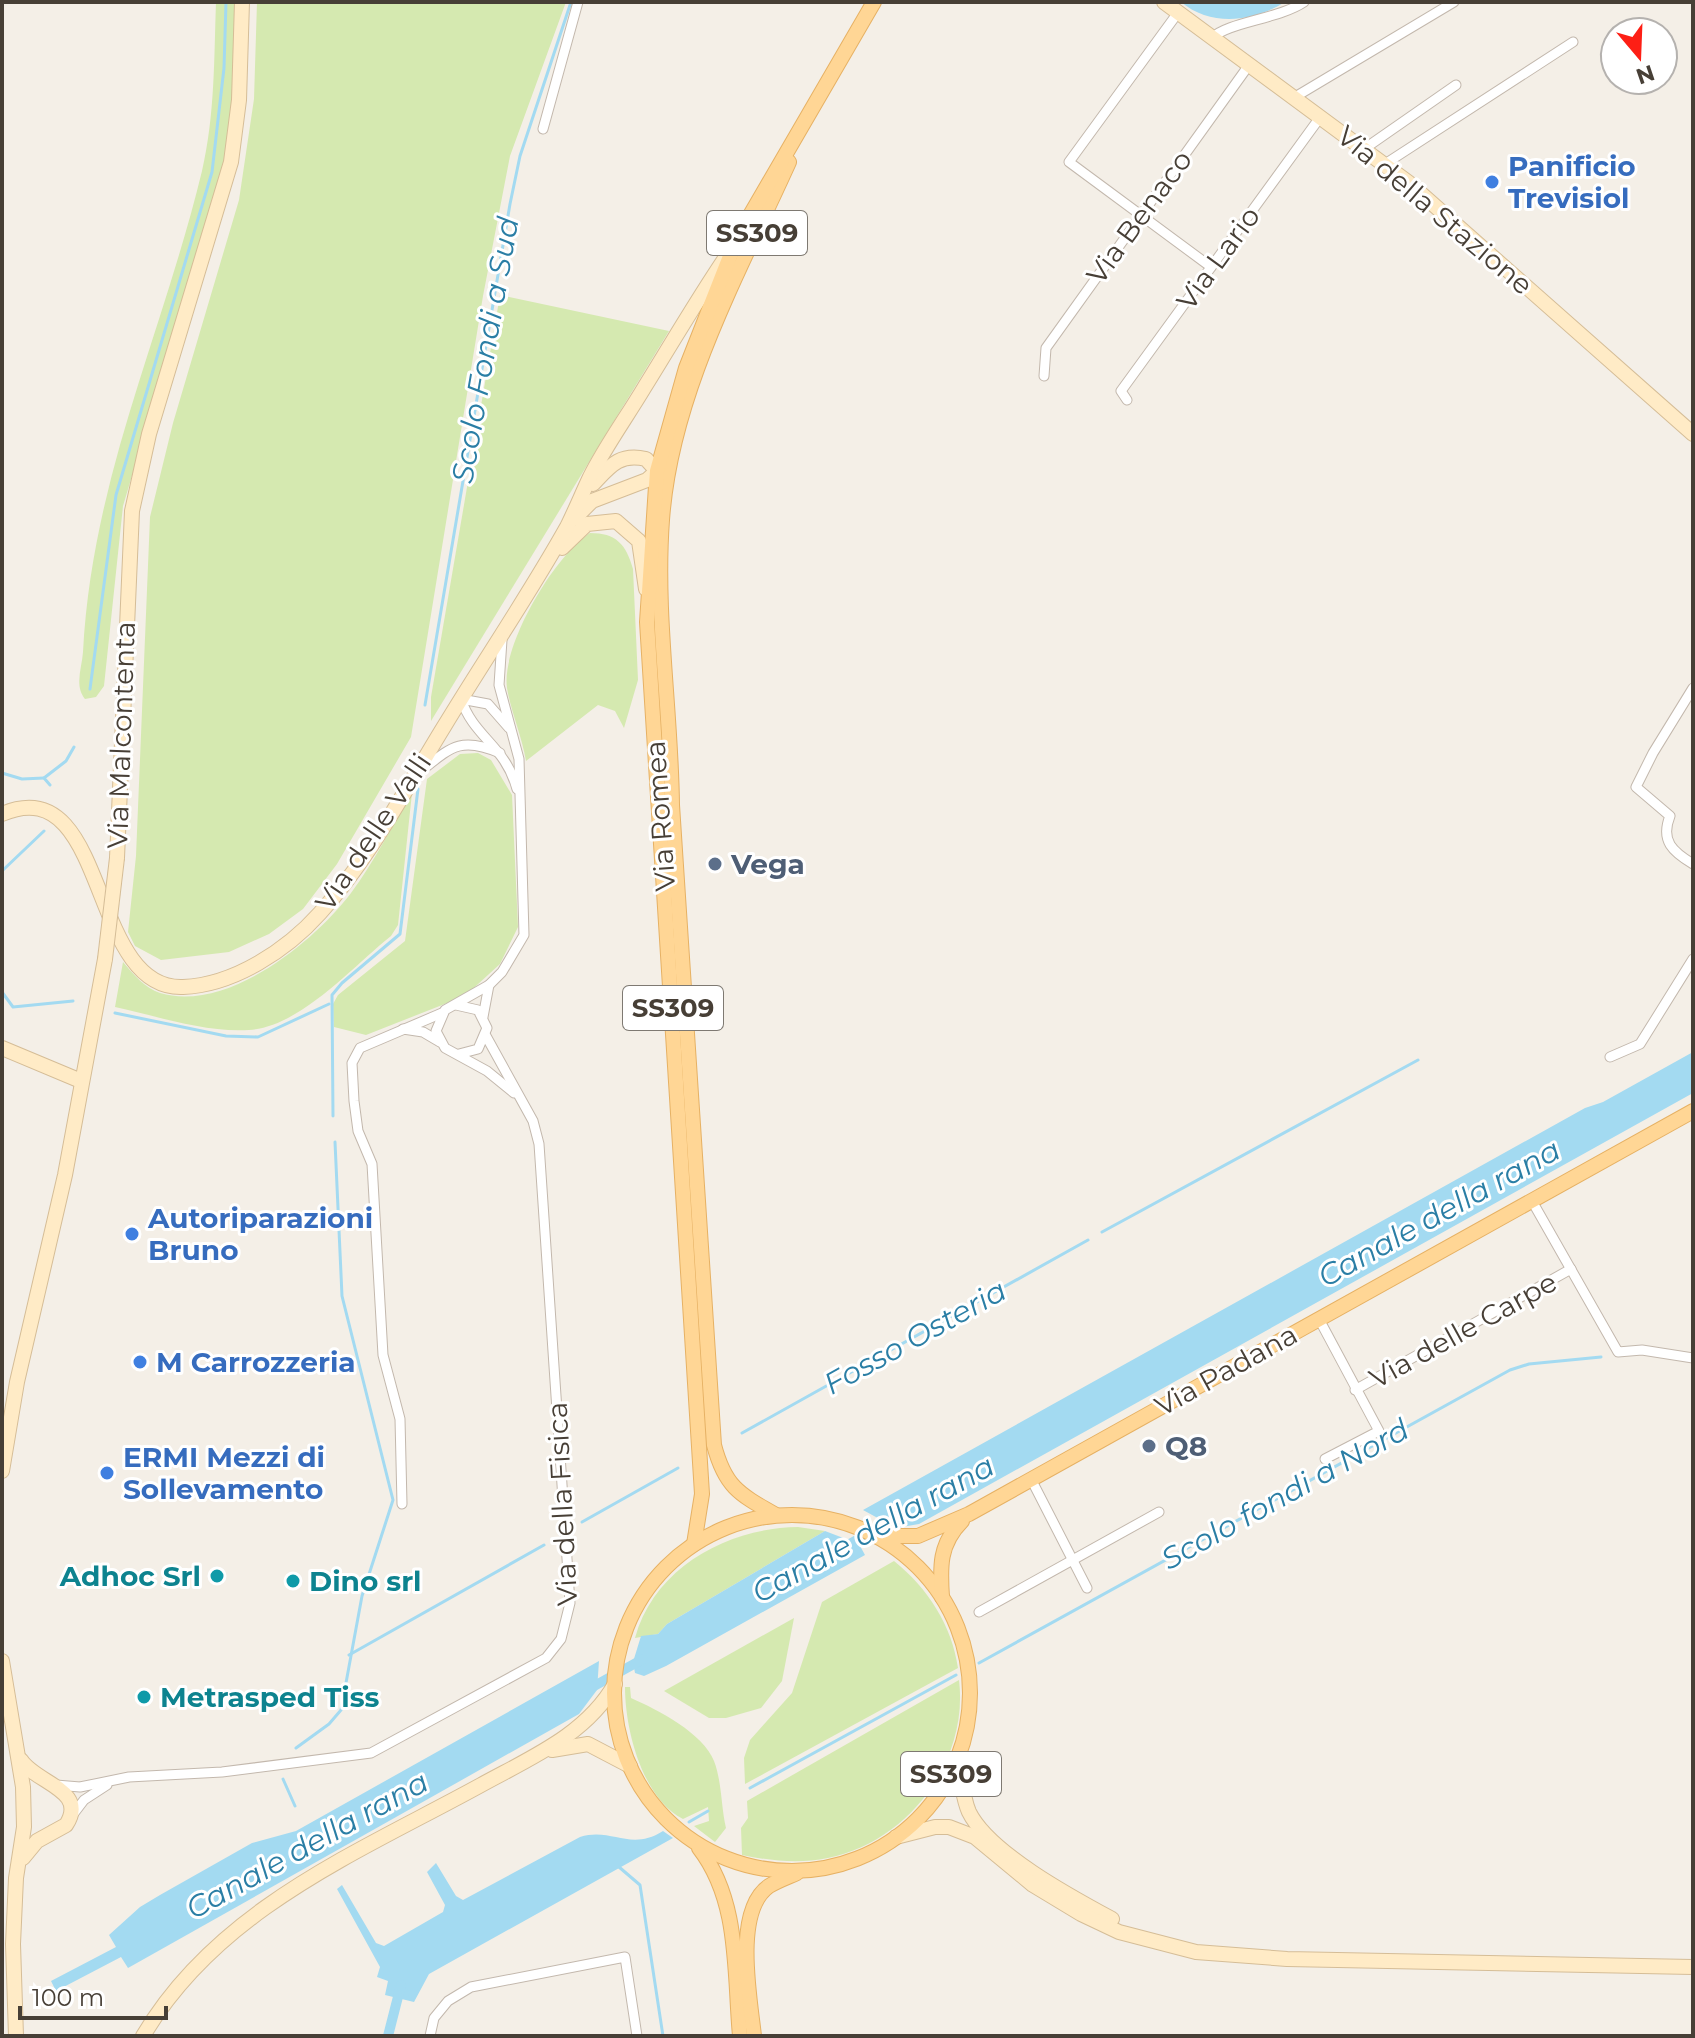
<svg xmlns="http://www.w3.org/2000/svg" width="1695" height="2038" viewBox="0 0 1695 2038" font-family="Montserrat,sans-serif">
<rect width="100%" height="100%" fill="#f4efe7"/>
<g fill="#d5e9b0">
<path d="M 216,2 L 235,2 L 233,100 L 225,162 L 123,506 L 104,686 L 96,697 L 85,699 C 74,685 82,668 83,652 C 92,478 162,336 202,171 C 215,115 214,59 216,2 Z"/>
<polygon points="257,2 566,2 510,156 483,296 411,737 337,864 303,909 269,934 229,952 161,960 135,946 128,932 136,856 150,517 173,423 239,200 254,99"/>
<polygon points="500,295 669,331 431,721 431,697"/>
<path d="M 590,533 C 616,533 626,544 633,569 L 638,680 L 624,728 L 615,711 L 598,705 L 526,761 C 522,737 511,712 507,688 C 501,646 554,556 590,533 Z"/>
<polygon points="478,753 491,760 512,795 518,927 500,964 465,996 366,1035 334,1027 333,1004 338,995 405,941 427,779 460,754"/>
<path d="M 412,793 L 398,925 L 391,936 C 352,967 300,1027 249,1030 C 206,1033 157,1016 115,1007 L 123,962 C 133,974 145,988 160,993 C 227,1013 314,942 351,893 C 374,862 392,826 412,793 Z"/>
<path d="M 798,1527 L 825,1531 L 667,1624 L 658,1634 L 635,1638 C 655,1566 729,1528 798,1527 Z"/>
<path d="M 894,1561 C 928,1588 952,1626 958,1668 L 745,1784 L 744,1758 L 750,1740 L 792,1693 L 822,1602 Z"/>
<polygon points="794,1618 782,1681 761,1708 726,1718 709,1718 664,1691"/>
<path d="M 959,1680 C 969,1761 908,1842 828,1858 C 799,1864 771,1861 742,1855 L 741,1828 L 748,1818 L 747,1801 Z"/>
<path d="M 625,1687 L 630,1687 L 631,1698 C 658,1710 703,1733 714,1761 C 722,1782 721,1807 726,1828 L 715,1842 L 694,1826 L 709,1821 L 708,1807 L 683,1819 C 642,1798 625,1729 625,1687 Z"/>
</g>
<g fill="#a3daf1">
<path d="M 1181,2 L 1285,2 C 1253,22 1211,27 1181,2 Z"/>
<polygon points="1693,1052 1693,1093 919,1524 896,1528 863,1510 1585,1108 1603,1102"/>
<polygon points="825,1531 859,1544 865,1555 666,1666 644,1676 635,1673 633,1662 641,1636 658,1634 667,1624"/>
<polygon points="599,1661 597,1690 579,1714 128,1968 121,1957 56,1991 51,1981 116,1947 109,1935 140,1907 160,1895 252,1843 296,1831"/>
<path d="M 663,1831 L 673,1838 L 429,1974 L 414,2002 L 385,1995 L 388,1981 L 377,1977 L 380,1967 L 337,1889 L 342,1885 L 376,1943 L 384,1946 L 443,1912 L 445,1905 L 427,1872 L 436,1863 L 456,1896 L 463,1900 L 580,1837 C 612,1827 630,1852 663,1831 Z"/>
</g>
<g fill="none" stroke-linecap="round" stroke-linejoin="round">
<g stroke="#a3daf1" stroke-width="3">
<polyline points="90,689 116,495 212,172 224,68 226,2"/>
<polyline points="425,705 510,204 520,156 571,2"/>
<polyline points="2,773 22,779 44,778"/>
<polyline points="50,785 44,778 66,761 74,747"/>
<polyline points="2,871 44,831"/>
<polyline points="2,992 13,1007 73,1001"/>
<polyline points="115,1013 226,1036 258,1037 329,1004"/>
<polyline points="333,1116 332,995 342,983 400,934 418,789"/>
<polyline points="1102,1232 1418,1060"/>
<polyline points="742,1433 1088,1240"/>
<polyline points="582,1522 678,1468"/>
<polyline points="349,1655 544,1545"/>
<polyline points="979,1663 1510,1370 1529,1364 1601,1357"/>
<polyline points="296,1748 329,1724 341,1710 362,1596 393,1500 342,1296 335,1142"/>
<polyline points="283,1779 295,1806"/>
<polyline points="750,1788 956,1675"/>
<polyline points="689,1822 708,1811"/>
<polyline points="619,1867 640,1885 663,2036"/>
</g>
<g stroke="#a3daf1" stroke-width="10">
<polyline points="846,1546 898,1517"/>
<polyline points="587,1690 643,1659"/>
<polyline points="388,2036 401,1985"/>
</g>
<defs>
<g id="street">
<polyline points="1177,14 1069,162 1211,267"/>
<path d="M 1212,38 C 1228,22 1279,19 1304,2"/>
<polyline points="1295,97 1454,2"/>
<polyline points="543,129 578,2"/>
<polyline points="1364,149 1456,85"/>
<polyline points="1385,164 1573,42"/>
<polyline points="1044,376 1046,348 1249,65"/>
<polyline points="1127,400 1121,391 1321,116"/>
<polyline points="502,640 499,685 519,759 524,935 502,972 489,985 445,1010 436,1031 445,1048 487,1071 514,1093"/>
<path d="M 1693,688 L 1653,753 L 1636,787 L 1670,816 C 1660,841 1673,852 1693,864"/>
<path d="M 509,728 L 488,704 L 461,699 C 474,738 505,745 517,789"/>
<path d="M 421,771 C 451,747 461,736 500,753"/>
<polyline points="456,1005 478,1010 487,1028 478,1049 459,1054"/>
<polyline points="483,1017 489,985"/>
<polyline points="403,1029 423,1032 440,1042"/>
<polyline points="1610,1057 1640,1044 1693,959"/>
<polyline points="1532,1201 1618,1352 1642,1350 1693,1358"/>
<polyline points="1319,1319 1379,1431 1325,1459"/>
<polyline points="1355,1390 1571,1269"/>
<polyline points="1031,1479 1087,1588"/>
<polyline points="402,1504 400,1419 383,1355 372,1164 358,1131 354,1101 352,1063 360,1048 442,1013"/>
<polyline points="979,1612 1159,1512"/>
<polyline points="56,1785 80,1787 129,1777 222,1772 371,1753 546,1658 561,1639 570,1603 539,1144 533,1121 486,1036"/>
<polyline points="71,1817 84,1800 107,1785"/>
<polyline points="430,2036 434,2018 448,2001 471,1987 625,1957 637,2036"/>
</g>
<g id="secondary">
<polyline points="1164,2 1409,183 1693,434"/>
<path d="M 593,484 C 610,466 619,453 646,459 L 657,471 L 667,472"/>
<polyline points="574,519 592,501 647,480 657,471"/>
<polyline points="562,548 587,524 616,521 639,541 646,589"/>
<path d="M 2,814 C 110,768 87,991 183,987 C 234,985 287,950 320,913 C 370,858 406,788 445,725 C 485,659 529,595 567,527 C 575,511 582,494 590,477 C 605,447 626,418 644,388 C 672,343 698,298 728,254"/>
<polyline points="117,858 132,511 149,434 231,162 239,100 242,2"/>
<polyline points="2,1048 81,1081"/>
<polyline points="2,1471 17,1382 65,1175 105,959"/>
<polyline points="2,1661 23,1787 24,1827 16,1878 13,1944 16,2036"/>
<polyline points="552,1750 588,1744 630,1766"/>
<path d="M 959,1757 C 961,1774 962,1796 969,1812 C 989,1853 1073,1898 1112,1919"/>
<path d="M 21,1760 C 35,1783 89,1790 66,1825 L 37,1841 L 23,1858"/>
<polyline points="896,1837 935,1827 949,1827 975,1837 1033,1885 1081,1914 1119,1932 1196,1952 1287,1959 1693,1967"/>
<path d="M 143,2036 C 218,1909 357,1853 481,1785 C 530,1758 586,1735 615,1684"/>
</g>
<g id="primary">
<path d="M 776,1515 C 739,1494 725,1487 714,1445 L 672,805 C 671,710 655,615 662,520 C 671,394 738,275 789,162"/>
<circle cx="792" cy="1693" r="178"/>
<polyline points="882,1536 918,1536 969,1514 1693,1111"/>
<polyline points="694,1544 702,1494 647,622 657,471 686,368 738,236 874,2"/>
<path d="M 942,1597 C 940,1567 939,1544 962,1521"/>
<path d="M 699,1848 C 740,1901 734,1972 740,2036"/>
<path d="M 754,2036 C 750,1998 733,1911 769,1886 C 777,1881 788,1877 797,1873"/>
</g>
</defs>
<use href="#street" stroke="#c3b8ad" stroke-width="11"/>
<use href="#secondary" stroke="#d5bd97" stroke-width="16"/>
<use href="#primary" stroke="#e6b164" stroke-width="16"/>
<use href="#street" stroke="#fff" stroke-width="9"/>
<use href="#secondary" stroke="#ffebc6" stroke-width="14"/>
<use href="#primary" stroke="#ffd695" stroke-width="14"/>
<defs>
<polyline id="secondary-bridge" points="105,959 117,858"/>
</defs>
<use href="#secondary-bridge" stroke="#d5bd97" stroke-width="16" stroke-linecap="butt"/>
<use href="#secondary-bridge" stroke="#ffebc6" stroke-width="14"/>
</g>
<g fill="#3f7fe0" stroke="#fff" stroke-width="3">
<circle cx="1492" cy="182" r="8"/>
<circle cx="132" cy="1234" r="8"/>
<circle cx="140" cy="1362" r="8"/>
<circle cx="107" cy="1473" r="8"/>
</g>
<g fill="#5c6f8a" stroke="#fff" stroke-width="3">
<circle cx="715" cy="864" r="8"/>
<circle cx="1149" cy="1446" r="8"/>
</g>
<g fill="#0f9aa8" stroke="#fff" stroke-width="3">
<circle cx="217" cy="1576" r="8"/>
<circle cx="293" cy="1581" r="8"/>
<circle cx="144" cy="1697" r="8"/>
</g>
<g text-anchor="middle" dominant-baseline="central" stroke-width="6" stroke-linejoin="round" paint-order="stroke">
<g fill="#fff" stroke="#7e7972" stroke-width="2">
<rect x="707" y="211" width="100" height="44" rx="6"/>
<rect x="623" y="986" width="100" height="44" rx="6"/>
<rect x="901" y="1752" width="100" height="44" rx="6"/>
</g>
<g font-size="26" font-weight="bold" fill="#473f36">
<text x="757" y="233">SS309</text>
<text x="673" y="1008">SS309</text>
<text x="951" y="1774">SS309</text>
</g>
<g font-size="28" font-weight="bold" fill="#366cbe" stroke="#fff" text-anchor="start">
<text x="1508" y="166">Panificio<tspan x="1508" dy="32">Trevisiol</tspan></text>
<text x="148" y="1218">Autoriparazioni<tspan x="148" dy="32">Bruno</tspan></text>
<text x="156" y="1362">M Carrozzeria</text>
<text x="123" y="1457">ERMI Mezzi di<tspan x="123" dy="32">Sollevamento</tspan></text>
</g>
<g font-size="28" fill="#473f36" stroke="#fff">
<text transform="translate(1435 210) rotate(40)">Via della Stazione</text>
<text transform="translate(1139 217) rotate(-54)">Via Benaco</text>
<text transform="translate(1218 258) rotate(-54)">Via Lario</text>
<text transform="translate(121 735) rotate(-88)">Via Malcontenta</text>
<text transform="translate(660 816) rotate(-94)">Via Romea</text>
<text transform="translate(373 832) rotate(-56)">Via delle Valli</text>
<text transform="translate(1463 1330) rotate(-29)">Via delle Carpe</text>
<text transform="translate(1226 1370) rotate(-29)">Via Padana</text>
<text transform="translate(562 1504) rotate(-93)">Via della Fisica</text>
</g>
<g font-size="28" font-weight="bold" fill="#4e5e75" stroke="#fff" text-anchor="start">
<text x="731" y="864">Vega</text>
<text x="1165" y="1446">Q8</text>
</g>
<g font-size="28" font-weight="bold" fill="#0d838f" stroke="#fff" text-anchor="start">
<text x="201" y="1576" text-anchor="end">Adhoc Srl</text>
<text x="309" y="1581">Dino srl</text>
<text x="160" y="1697">Metrasped Tiss</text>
</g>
<g font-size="30" font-style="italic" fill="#2a7ea5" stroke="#fff">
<text transform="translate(485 350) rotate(-80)">Scolo Fondi a Sud</text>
<text transform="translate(1439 1213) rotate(-29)">Canale della rana</text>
<text transform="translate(915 1337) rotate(-29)">Fosso Osteria</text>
<text transform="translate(1285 1494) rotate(-29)">Scolo fondi a Nord</text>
<text transform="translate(873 1529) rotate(-29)">Canale della rana</text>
<text transform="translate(307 1845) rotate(-29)">Canale della rana</text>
</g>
</g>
<rect width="1695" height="2038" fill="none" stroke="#473f36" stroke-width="8"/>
<g transform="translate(1639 56) rotate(161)"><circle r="38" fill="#ffffff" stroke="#b5b2af" stroke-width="2"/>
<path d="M0-6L14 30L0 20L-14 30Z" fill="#fd1f15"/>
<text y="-12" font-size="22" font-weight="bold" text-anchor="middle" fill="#473f36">N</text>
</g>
<path d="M20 2006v12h146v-12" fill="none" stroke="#473f36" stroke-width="4"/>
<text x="32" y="2006" font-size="24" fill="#473f36" stroke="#ffffff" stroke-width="6" paint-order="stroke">100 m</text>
</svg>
